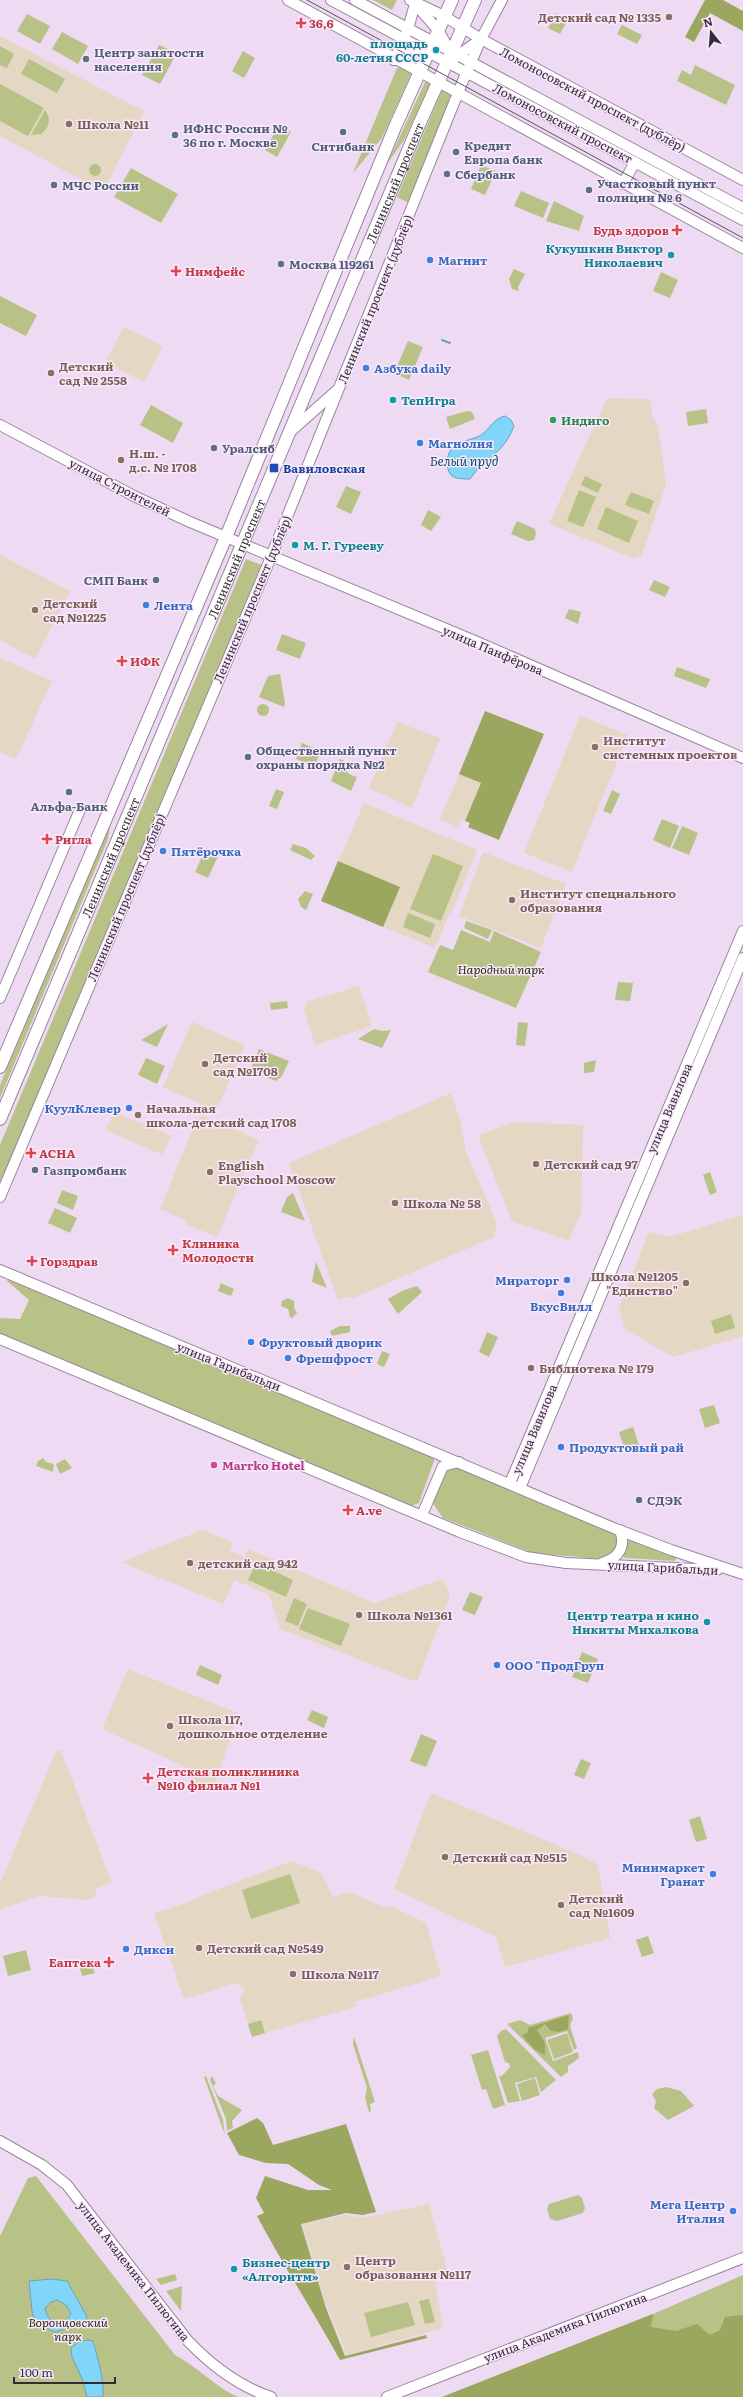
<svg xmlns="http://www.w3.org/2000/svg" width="743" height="2397" viewBox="0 0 743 2397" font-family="Literata,serif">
<rect width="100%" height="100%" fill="#efdaf3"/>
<g fill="#e4d7c3">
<polygon points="0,36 144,111 103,191 0,136"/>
<polygon points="124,327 163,346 144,382 105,362"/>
<polygon points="607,398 650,399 653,418 658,426 666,484 642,555 633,558 549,524"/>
<polygon points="0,555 70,591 35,659 0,640"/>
<polygon points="0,658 52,681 16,759 0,752"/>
<polygon points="580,716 628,735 572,872 524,853"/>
<polygon points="397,722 440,738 412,808 369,788"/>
<polygon points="459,774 481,783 465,821 461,819 458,827 440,819"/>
<polygon points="364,803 477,850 452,913 450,912 435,948 321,901"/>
<polygon points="483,852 566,884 541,948 459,916"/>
<polygon points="359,986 372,1026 315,1045 304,1009 307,1002"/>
<polygon points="192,1022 245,1045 216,1111 163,1087"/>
<polygon points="451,1093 460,1120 466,1151 497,1224 494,1237 353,1298 348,1297 338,1300 289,1163"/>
<polygon points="114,1112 171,1136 163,1155 106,1130"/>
<polygon points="203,1116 259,1140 217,1237 188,1225 185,1220 160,1209 197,1118"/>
<polygon points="516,1122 583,1125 581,1212 569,1241 512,1221 478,1135"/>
<polygon points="743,1215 743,1336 673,1357 625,1329 619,1308 649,1232 669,1237"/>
<polygon points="203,1530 233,1543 230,1551 245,1557 248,1549 374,1603 443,1579 450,1596 417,1682 280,1629 269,1595 235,1580 223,1604 121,1562"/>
<polygon points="128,1669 238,1713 216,1782 193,1789 186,1767 102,1729"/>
<polygon points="56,1751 61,1751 112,1883 95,1889 97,1896 87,1900 41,1896 0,1909 0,1884"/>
<polygon points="431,1793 583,1856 598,1865 610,1938 505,1967 496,1937 394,1889"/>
<polygon points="292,1861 321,1873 333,1897 350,1892 385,1908 391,1906 426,1923 441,1976 355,2002 356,2007 265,2033 261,2020 248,2024 240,1999 245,1989 236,1983 184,1999 154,1913 192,1901 193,1899"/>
<polygon points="429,2204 449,2276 435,2281 443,2328 347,2355 326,2304 302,2224 346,2215 363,2218"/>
</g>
<g fill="#b8c287">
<polygon points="373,0 397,0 392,10"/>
<polygon points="556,13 568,19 560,34 548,28"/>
<polygon points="27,14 50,26 40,44 17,31"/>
<polygon points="622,25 642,35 637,44 617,34"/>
<polygon points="62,32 88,46 78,64 52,49"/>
<polygon points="159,45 177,53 160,84 142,75"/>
<polygon points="0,46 14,54 7,68 0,65"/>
<polygon points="243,51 255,58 244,78 232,71"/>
<polygon points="29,59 65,79 57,93 21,74"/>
<polygon points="695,65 735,85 726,105 677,81 682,70 691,75"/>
<polygon points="401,66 411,74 382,138 353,173 397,68"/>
<polygon points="426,80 430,84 404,140 387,164"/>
<polygon points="0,84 44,108 28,136 0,121"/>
<polygon points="446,88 456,93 409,203 397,197 442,90"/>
<path d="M 45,110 C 52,119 49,128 41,134 L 31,135 Z"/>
<polygon points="279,125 291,132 277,157 265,150"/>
<circle cx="95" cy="170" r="6"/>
<polygon points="481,165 496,171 485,195 471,189"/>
<polygon points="131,168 178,194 161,223 114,197"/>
<polygon points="521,191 549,203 543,218 514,206"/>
<polygon points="554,201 584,216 579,231 546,221"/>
<polygon points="514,269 525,274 518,287 519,291 512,289 509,279"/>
<polygon points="661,272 678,280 670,298 653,291"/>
<polygon points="0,296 37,315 26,336 0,323"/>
<polygon points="408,341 423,347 409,380 394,373"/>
<polygon points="151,405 183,423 173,443 140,425"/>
<polygon points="706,409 708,423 688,426 686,412"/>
<polygon points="467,411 472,412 475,419 450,429 446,417"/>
<polygon points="585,476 602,484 598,493 581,485"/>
<polygon points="346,486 361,492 351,514 336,507"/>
<polygon points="579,490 596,497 583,527 567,521"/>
<polygon points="631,492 654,501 649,514 625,505"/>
<polygon points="606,507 638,521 629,543 597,529"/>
<polygon points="428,510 441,517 431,531 421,525"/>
<polygon points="517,521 535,529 536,534 534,540 528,541 511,534"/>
<polygon points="246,559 264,566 0,1190 0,1145"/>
<polygon points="654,580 670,587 665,597 649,590"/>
<polygon points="569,609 581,612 578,624 565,618"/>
<polygon points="282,634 306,643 300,659 276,650"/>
<polygon points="677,667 710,679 706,688 674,676"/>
<polygon points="280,674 285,704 284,707 259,697 268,676"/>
<circle cx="263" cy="710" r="6"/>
<polygon points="302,743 321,751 314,767 296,759"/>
<path d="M 340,759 L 344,761 C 345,771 347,774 357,777 L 351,791 L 331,781 Z"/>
<polygon points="276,789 284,792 277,809 269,806"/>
<polygon points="612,790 620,794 611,814 603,811"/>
<polygon points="662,819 679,826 670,848 653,840"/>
<polygon points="111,820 108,839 0,1098 0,1085"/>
<polygon points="682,826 698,833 689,855 672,848"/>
<polygon points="293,844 306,848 315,856 311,860 290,850"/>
<polygon points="206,848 219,854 208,878 195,872"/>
<polygon points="433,854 463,866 441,921 410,909"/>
<polygon points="305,891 313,894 306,910 301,907 298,899"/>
<polygon points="408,913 435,924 430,938 403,927"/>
<polygon points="466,921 492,930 488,939 464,928"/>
<polygon points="461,930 490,942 494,931 541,952 516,1008 428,972 440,945 453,950"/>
<polygon points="618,982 633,983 630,1001 615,1000"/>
<polygon points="287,1001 288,1008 271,1010 270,1003"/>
<polygon points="518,1022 528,1023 525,1046 516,1045"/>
<polygon points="168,1024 157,1047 141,1040"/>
<polygon points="374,1029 382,1031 391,1030 382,1048 358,1039"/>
<polygon points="259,1049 289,1061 282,1076 276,1081 250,1071"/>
<polygon points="146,1058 165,1066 157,1084 138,1075"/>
<polygon points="596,1060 594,1072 584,1073 584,1063"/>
<polygon points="710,1172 717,1192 710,1195 703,1175"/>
<polygon points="62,1190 78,1196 73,1210 57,1203"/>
<polygon points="293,1193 305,1221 281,1212 287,1197"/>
<polygon points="55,1208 77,1218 70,1233 48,1223"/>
<polygon points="316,1262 327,1288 312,1282"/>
<polygon points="9,1277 434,1455 434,1461 419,1503 411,1506 0,1334 0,1318 20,1319 29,1300 7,1281"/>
<polygon points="221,1283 234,1289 231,1296 218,1291"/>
<polygon points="417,1286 422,1292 398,1314 388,1299 404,1290"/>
<polygon points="288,1298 294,1301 294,1308 297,1313 292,1318 290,1317 288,1309 281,1306 282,1301"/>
<polygon points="731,1314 735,1328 715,1334 711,1321"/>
<polygon points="340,1326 350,1326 350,1332 332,1336 330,1331"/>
<polygon points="487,1332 498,1337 489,1357 479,1352"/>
<polygon points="382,1351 390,1354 384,1367 377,1364"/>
<polygon points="714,1405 720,1423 705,1428 699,1409"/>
<polygon points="633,1427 640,1448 626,1453 619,1432"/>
<polygon points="43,1458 46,1462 54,1464 53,1472 36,1466 38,1461"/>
<polygon points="65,1459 72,1468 60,1474 56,1464"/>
<polygon points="459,1467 615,1531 620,1543 614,1554 600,1559 533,1553 443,1518 432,1502 443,1473"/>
<polygon points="627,1537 678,1554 675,1561 625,1558 623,1556 627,1546"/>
<polygon points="256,1563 293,1580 286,1597 248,1580"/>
<polygon points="470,1592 483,1597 475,1615 462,1610"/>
<polygon points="294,1598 307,1604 298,1626 285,1621"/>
<polygon points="308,1608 350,1624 341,1646 299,1629"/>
<polygon points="582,1652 598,1659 588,1683 572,1677"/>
<polygon points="200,1665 222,1675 218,1685 196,1675"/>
<polygon points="312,1710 328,1717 324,1728 307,1720"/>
<polygon points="421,1734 437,1741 426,1767 410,1761"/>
<polygon points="581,1759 591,1763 584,1779 574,1775"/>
<polygon points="700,1816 707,1839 696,1842 689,1820"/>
<polygon points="290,1874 300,1903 251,1919 242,1890"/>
<polygon points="648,1936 654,1953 642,1957 636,1940"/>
<polygon points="26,1950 31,1970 8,1976 3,1956"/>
<polygon points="92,1965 95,1973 82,1976 80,1968"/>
<polygon points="571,2013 573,2018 570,2026 577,2048 574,2050 567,2031 545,2038 553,2061 578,2052 579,2058 568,2066 568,2072 561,2077 507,2024 520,2020 530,2025"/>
<polygon points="261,2020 265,2033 252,2037 248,2024"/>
<polygon points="506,2029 556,2080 541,2092 536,2077 515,2083 520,2101 508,2103 499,2076 502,2076 510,2067 509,2063 505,2062 497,2036 501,2031"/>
<polygon points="567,2033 573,2052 554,2059 547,2040"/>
<polygon points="354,2037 375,2102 370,2104 371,2111 369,2112 365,2098 367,2088 353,2044"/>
<polygon points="488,2050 505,2105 493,2109 486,2089 482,2090 471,2055"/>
<polygon points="206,2076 223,2120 225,2135 204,2077"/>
<polygon points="212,2076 216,2083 213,2086 218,2096 242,2110 232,2121 233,2128 227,2131 226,2119 210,2080"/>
<polygon points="535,2078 540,2095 522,2101 517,2084"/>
<polygon points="666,2087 681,2091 694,2106 668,2120 654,2108 656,2101 652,2094 657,2089"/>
<path d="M 36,2176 L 175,2355 C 198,2367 215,2387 238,2397 L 0,2397 L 0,2236 L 28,2178 Z"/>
<polygon points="578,2195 582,2198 585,2208 583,2213 557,2221 550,2219 547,2209 549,2204"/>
<polygon points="175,2274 177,2280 161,2285 156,2279"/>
<polygon points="743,2275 743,2397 442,2397 653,2314"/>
<polygon points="182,2286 181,2311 166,2291"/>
<polygon points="429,2299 435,2322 425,2324 419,2301"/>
<polygon points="408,2302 415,2325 371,2337 364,2313"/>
</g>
<g fill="#9ba65f">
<polygon points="705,0 723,0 743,11 743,31 710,13 694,42 685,37"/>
<polygon points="485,711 544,734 499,840 468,827 470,823 465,821 481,783 459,774"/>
<polygon points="338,861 400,887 383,927 321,901"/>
<polygon points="569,2015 568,2029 559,2032 551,2031 545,2024 537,2030 545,2043 545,2055 534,2049 522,2035 528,2032 528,2028"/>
<path d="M 257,2118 L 263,2123 L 273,2145 L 346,2124 L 376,2212 L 363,2215 L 346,2213 L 301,2224 L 326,2308 L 345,2356 L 426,2335 L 427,2338 L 340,2360 C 313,2311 283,2265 257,2216 L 264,2213 L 256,2198 L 265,2176 L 308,2190 L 332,2190 L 319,2185 L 288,2164 L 266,2163 L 239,2155 L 227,2133 Z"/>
<polygon points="653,2314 651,2327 676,2331 697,2324 710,2335 720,2330 725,2317 743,2315 743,2397 442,2397"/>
</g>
<g fill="#81d5f9" stroke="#6aa2be" fill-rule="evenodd">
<path d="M 505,416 L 511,420 L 514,426 C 503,455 486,456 470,479 C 465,479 456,479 452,476 C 445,470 446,453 453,447 C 460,441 472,440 481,435 C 490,429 494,418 505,416 Z"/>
<path d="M 52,2279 L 67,2281 L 86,2315 L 87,2321 L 55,2332 L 36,2323 L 32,2311 L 29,2281 ZM 58,2300 L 67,2306 L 71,2314 L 62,2325 C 51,2322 47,2318 45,2308 L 51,2302 Z"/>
<path d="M 88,2340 L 93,2341 C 98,2359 104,2379 103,2397 L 87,2397 L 83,2381 L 72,2357 L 71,2348 L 79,2342 Z"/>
</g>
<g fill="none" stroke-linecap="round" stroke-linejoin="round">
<polyline stroke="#6aa2be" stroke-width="2" points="442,340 450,343"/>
<defs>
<g id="secondary">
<polyline points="288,0 743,248"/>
<polyline points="331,0 743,220"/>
<polyline points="355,0 743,208"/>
<polyline points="410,0 444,16 481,39 743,180"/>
<polyline points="417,6 438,30 451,53"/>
<polyline points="453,59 481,39"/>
<polyline points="394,60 408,29 416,0"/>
<polyline points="394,60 423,46"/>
<polyline points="623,184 635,162"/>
<polyline points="0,425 134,496 190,522 475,641 743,758"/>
<polyline points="290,432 336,391"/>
<polyline points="0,998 79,812"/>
<polyline points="0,1197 266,569 462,83 481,39 502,0"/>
<polyline points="0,1270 616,1529 671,1550 743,1574"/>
<polyline points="0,1339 460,1532 526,1557 566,1563 717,1570"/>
<polyline points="510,1483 743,931"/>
<polyline points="520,1488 743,958"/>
<polyline points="422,1515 443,1466 459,1462"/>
<path d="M 602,1563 C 619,1558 626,1547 620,1530"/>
<path d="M 0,2141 L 42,2165 L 67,2185 L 188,2341 C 212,2366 238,2386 271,2397"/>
<polyline points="387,2397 743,2258"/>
</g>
<g id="primary">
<polyline points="0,1067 226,537 395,127 452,0"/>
<path id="s1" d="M 0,1119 L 418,127 L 475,0"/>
</g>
</defs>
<use href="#secondary" stroke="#98859c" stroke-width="12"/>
<use href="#primary" stroke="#98859c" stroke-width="14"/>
<use href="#secondary" stroke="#fff" stroke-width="10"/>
<use href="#primary" stroke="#fff" stroke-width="12"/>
<polyline stroke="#5b505d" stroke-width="1" points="307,0 743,238"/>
</g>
<g fill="#8d6e63" stroke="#fae9fd" stroke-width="1.5">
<circle cx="669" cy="17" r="4"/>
<circle cx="69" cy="124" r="4"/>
<circle cx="51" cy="373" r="4"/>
<circle cx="121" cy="460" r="4"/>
<circle cx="35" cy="610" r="4"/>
<circle cx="595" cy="747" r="4"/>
<circle cx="512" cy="900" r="4"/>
<circle cx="205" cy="1064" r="4"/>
<circle cx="138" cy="1115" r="4"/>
<circle cx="536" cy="1164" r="4"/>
<circle cx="210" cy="1172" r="4"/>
<circle cx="395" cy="1203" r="4"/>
<circle cx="686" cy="1283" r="4"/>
<circle cx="531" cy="1368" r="4"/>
<circle cx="190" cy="1563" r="4"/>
<circle cx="359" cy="1615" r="4"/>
<circle cx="170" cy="1726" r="4"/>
<circle cx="445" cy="1857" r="4"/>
<circle cx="561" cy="1905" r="4"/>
<circle cx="199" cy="1948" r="4"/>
<circle cx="293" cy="1974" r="4"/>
<circle cx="347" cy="2267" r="4"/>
</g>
<g fill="#e0444e" stroke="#fae9fd" stroke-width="1.5">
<path d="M299 17h4v4h4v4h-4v4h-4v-4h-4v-4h4z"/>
<path d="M675 224h4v4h4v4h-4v4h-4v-4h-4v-4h4z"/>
<path d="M174 265h4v4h4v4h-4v4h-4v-4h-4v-4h4z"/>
<path d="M120 655h4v4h4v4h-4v4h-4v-4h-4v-4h4z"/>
<path d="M45 833h4v4h4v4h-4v4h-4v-4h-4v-4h4z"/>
<path d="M29 1147h4v4h4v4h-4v4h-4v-4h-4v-4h4z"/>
<path d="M171 1244h4v4h4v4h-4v4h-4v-4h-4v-4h4z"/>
<path d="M30 1255h4v4h4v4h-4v4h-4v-4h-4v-4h4z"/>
<path d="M346 1504h4v4h4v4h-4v4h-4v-4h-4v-4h4z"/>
<path d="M146 1772h4v4h4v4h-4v4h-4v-4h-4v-4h4z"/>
<path d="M107 1956h4v4h4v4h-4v4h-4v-4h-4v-4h4z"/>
</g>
<g fill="#0f9aa8" stroke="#fae9fd" stroke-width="1.5">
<circle cx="436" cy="50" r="4"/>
<circle cx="671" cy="255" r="4"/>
<circle cx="393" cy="400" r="4"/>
<circle cx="295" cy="545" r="4"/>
<circle cx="707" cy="1622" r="4"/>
<circle cx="234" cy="2269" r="4"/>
</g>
<g fill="#5c6f8a" stroke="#fae9fd" stroke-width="1.5">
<circle cx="86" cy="59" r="4"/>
<circle cx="343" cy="132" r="4"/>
<circle cx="175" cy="135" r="4"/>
<circle cx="456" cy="152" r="4"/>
<circle cx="447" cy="174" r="4"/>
<circle cx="54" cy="185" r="4"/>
<circle cx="589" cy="190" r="4"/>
<circle cx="281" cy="264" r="4"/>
<circle cx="214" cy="448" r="4"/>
<circle cx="156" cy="580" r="4"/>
<circle cx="248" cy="757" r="4"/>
<circle cx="69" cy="792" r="4"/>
<circle cx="35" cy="1170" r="4"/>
<circle cx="639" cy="1500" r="4"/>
</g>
<g fill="#3f7fe0" stroke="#fae9fd" stroke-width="1.5">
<circle cx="430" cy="260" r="4"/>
<circle cx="366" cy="368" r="4"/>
<circle cx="420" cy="443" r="4"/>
<circle cx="146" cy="605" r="4"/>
<circle cx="163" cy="851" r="4"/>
<circle cx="129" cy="1108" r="4"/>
<circle cx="567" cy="1280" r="4"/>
<circle cx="561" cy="1293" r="4"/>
<circle cx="251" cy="1342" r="4"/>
<circle cx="288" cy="1358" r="4"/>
<circle cx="561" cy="1447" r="4"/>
<circle cx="497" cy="1665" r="4"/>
<circle cx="713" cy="1874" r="4"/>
<circle cx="126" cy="1949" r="4"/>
<circle cx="733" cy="2211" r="4"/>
</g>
<circle fill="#2e9e5b" stroke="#fae9fd" stroke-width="1.5" cx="553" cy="420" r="4"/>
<rect fill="#1a4fb4" stroke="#fae9fd" stroke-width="1.5" x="269" y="463" width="10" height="10" rx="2"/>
<circle fill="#d1479c" stroke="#fae9fd" stroke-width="1.5" cx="214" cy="1465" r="4"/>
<g text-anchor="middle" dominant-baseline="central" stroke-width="3" stroke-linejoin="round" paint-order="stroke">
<g font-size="12" font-weight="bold" fill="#785e54" stroke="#fae9fd" text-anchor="start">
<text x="661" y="17" text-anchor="end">Детский сад № 1335</text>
<text x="77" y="124">Школа №11</text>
<text x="59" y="366">Детский<tspan x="59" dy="14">сад № 2558</tspan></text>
<text x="129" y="453">Н.ш. -<tspan x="129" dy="14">д.с. № 1708</tspan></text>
<text x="43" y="603">Детский<tspan x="43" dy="14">сад №1225</tspan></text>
<text x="603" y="740">Институт<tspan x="603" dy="14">системных проектов</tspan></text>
<text x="520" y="893">Институт специального<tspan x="520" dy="14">образования</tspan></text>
<text x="213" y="1057">Детский<tspan x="213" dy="14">сад №1708</tspan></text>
<text x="146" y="1108">Начальная<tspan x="146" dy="14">школа-детский сад 1708</tspan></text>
<text x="544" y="1164">Детский сад 97</text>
<text x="218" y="1165">English<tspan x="218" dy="14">Playschool Moscow</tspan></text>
<text x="403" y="1203">Школа № 58</text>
<text x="678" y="1276" text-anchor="end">Школа №1205<tspan x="678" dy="14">"Единство"</tspan></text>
<text x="539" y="1368">Библиотека № 179</text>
<text x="198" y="1563">детский сад 942</text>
<text x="367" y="1615">Школа №1361</text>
<text x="178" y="1719">Школа 117,<tspan x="178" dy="14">дошкольное отделение</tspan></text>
<text x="453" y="1857">Детский сад №515</text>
<text x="569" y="1898">Детский<tspan x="569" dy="14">сад №1609</tspan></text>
<text x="207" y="1948">Детский сад №549</text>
<text x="301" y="1974">Школа №117</text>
<text x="355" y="2260">Центр<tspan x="355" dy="14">образования №117</tspan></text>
</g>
<g font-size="12" font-weight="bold" fill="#be3a42" stroke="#fae9fd" text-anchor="start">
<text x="309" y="23">36,6</text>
<text x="669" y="230" text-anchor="end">Будь здоров</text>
<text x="185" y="271">Нимфейс</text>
<text x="130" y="661">ИФК</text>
<text x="55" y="839">Ригла</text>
<text x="39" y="1153">ACHA</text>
<text x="182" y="1243">Клиника<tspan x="182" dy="14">Молодости</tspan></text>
<text x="40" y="1261">Горздрав</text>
<text x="356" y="1510">A.ve</text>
<text x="157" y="1771">Детская поликлиника<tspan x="157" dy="14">№10 филиал №1</tspan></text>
<text x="101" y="1962" text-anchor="end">Еаптека</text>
</g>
<g font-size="12" font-weight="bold" fill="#0d838f" stroke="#fae9fd" text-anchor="end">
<text x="428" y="43">площадь<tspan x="428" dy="14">60-летия СССР</tspan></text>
<text x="663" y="248">Кукушкин Виктор<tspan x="663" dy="14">Николаевич</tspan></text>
<text x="401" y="400" text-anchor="start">ТепИгра</text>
<text x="303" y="545" text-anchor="start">М. Г. Гурееву</text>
<text x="699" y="1615">Центр театра и кино<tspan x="699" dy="14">Никиты Михалкова</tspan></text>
<text x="242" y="2262" text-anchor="start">Бизнес-центр<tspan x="242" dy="14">«Алгоритм»</tspan></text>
</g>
<g font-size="12" font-weight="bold" fill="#4e5e75" stroke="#fae9fd" text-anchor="start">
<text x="94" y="52">Центр занятости<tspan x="94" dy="14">населения</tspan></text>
<text x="183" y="128">ИФНС России №<tspan x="183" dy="14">36 по г. Москве</tspan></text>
<text x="464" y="145">Кредит<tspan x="464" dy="14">Европа банк</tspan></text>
<text x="343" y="146" text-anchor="middle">Ситибанк</text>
<text x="455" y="174">Сбербанк</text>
<text x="597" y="183">Участковый пункт<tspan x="597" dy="14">полиции № 6</tspan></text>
<text x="62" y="185">МЧС России</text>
<text x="289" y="264">Москва 119261</text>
<text x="222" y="448">Уралсиб</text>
<text x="148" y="580" text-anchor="end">СМП Банк</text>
<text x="256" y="750">Общественный пункт<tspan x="256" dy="14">охраны порядка №2</tspan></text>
<text x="69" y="806" text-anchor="middle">Альфа-Банк</text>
<text x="43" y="1170">Газпромбанк</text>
<text x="647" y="1500">СДЭК</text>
</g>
<g font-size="12" fill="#332b35" stroke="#fae9fd">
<text transform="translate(593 99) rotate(28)">Ломоносовский проспект (дублёр)</text>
<text transform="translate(563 123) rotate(28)">Ломоносовский проспект</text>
<text stroke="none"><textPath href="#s1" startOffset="1016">Ленинский проспект</textPath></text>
<text transform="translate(375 299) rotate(-68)">Ленинский проспект (дублёр)</text>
<text transform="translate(120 487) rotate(27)">улица Строителей</text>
<text stroke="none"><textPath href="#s1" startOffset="608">Ленинский проспект</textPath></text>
<text transform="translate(252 599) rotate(-67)">Ленинский проспект (дублёр)</text>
<text transform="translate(493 650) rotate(23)">улица Панфёрова</text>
<text stroke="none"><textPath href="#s1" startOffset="284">Ленинский проспект</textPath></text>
<text transform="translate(126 897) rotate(-67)">Ленинский проспект (дублёр)</text>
<text transform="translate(669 1108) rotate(-67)">улица Вавилова</text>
<text transform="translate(229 1366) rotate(22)">улица Гарибальди</text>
<text transform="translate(534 1429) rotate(-67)">улица Вавилова</text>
<text transform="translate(663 1567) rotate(3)">улица Гарибальди</text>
<text transform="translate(134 2271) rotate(52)">улица Академика Пилюгина</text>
<text transform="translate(565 2327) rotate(-21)">улица Академика Пилюгина</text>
</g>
<g font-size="12" font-weight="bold" fill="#366cbe" stroke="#fae9fd" text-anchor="start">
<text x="438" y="260">Магнит</text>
<text x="374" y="368">Азбука daily</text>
<text x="428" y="443">Магнолия</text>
<text x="154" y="605">Лента</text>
<text x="171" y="851">Пятёрочка</text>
<text x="121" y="1108" text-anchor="end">КуулКлевер</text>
<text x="559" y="1280" text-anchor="end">Мираторг</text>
<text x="561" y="1306" text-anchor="middle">ВкусВилл</text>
<text x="259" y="1342">Фруктовый дворик</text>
<text x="296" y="1358">Фрешфрост</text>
<text x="569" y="1447">Продуктовый рай</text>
<text x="505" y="1665">ООО "ПродГруп</text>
<text x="705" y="1867" text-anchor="end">Минимаркет<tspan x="705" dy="14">Гранат</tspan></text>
<text x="134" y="1949">Дикси</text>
<text x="725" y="2204" text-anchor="end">Мега Центр<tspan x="725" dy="14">Италия</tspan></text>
</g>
<g font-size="12" font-weight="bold" fill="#27864d" stroke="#fae9fd" text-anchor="start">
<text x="561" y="420">Индиго</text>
</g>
<g font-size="12" font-weight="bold" fill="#164399" stroke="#fae9fd" text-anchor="start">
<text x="283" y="468">Вавиловская</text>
</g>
<g font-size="12" font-style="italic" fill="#2a2f0f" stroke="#fae9fd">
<text x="501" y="969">Народный парк</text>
<text x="68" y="2322">Воронцовский<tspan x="68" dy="14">парк</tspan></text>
</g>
<g font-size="12" font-weight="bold" fill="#b23c85" stroke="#fae9fd" text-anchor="start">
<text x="222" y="1465">Marrko Hotel</text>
</g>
<g font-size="13" font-style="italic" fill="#075068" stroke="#fae9fd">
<text x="464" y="460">Белый пруд</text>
</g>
</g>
<g transform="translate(711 32) rotate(343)" stroke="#fae9fd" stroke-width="3" paint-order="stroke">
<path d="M0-3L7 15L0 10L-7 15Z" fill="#332b35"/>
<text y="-6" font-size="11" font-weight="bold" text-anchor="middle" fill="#332b35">N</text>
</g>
<path d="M14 2377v6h101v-6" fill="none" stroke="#332b35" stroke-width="2"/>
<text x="20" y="2377" font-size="12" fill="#332b35" stroke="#fae9fd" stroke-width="3" paint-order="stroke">100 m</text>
</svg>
